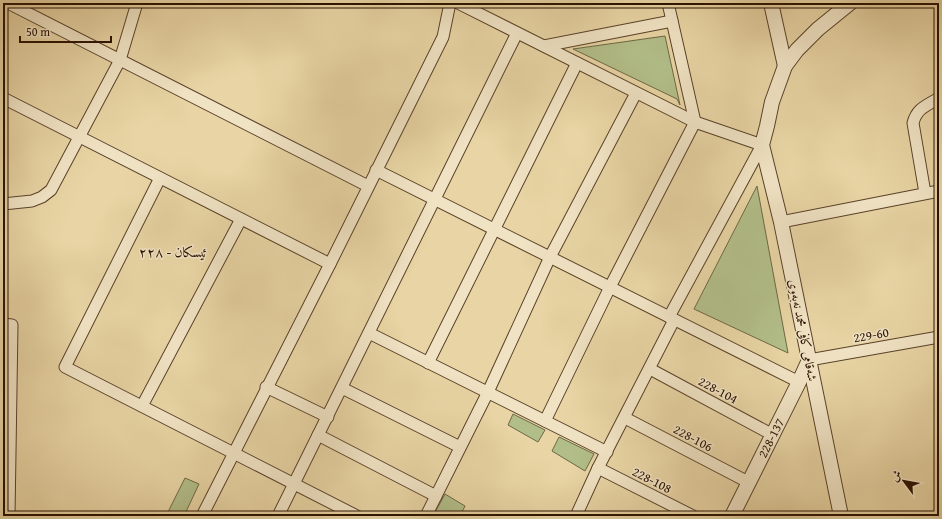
<svg xmlns="http://www.w3.org/2000/svg" width="942" height="519" viewBox="0 0 942 519" font-family="'Gentium Book Plus',Amiri,serif">
<rect width="100%" height="100%" fill="#e8d4a4"/>
<filter id="stains"><feTurbulence type="fractalNoise" baseFrequency=".005" numOctaves="4"/><feColorMatrix values="0 0 0 0 .2 0 0 0 0 .09 0 0 0 0 .02 0 0 0 .5 -.17"/></filter>
<radialGradient id="worn" r=".72"><stop offset=".6" stop-color="#630" stop-opacity="0"/><stop offset="1" stop-color="#630" stop-opacity=".3"/></radialGradient>
<g fill="#b2be89" stroke="#6e6844">
<polygon points="665,36 680,105 677,99 573,49"/>
<polygon points="757,186 788,353 694,309"/>
<polygon points="513,414 545,430 538,442 508,425"/>
<polygon points="559,437 594,454 585,471 552,451"/>
<polygon points="185,478 199,484 184,516 166,516"/>
<polygon points="445,494 465,506 460,516 433,516"/>
</g>
<g fill="none" stroke-linecap="round" stroke-linejoin="round">
<defs>
<g id="minor">
<polyline points="8,3 368,186"/>
<polyline points="458,3 695,122 762,145 669,317"/>
<polyline points="544,46 672,21"/>
<polyline points="3,98 330,264"/>
<polyline points="376,170 799,382"/>
<polyline points="160,178 65,367 357,516"/>
<path d="M 925,193 L 913,123 C 917,108 926,106 939,98"/>
<polyline points="3,204 32,201 42,197 51,190 120,60 137,3"/>
<polyline points="781,222 939,191"/>
<polyline points="3,324 12,325 9,516"/>
<polyline points="369,333 607,452"/>
<polyline points="809,360 939,337"/>
<polyline points="428,363 577,63"/>
<polyline points="650,369 773,435"/>
<polyline points="266,387 328,417"/>
<polyline points="342,388 460,447"/>
<polyline points="142,406 241,219"/>
<polyline points="625,418 748,482"/>
<polyline points="545,421 610,287 695,122 668,3"/>
<polyline points="318,435 436,496"/>
<polyline points="598,468 693,516"/>
<polyline points="202,516 330,264 443,37 450,3"/>
<polyline points="278,516 517,33"/>
<polyline points="426,516 488,392 550,257 636,93"/>
<polyline points="576,516 598,468 674,320"/>
</g>
<g id="tertiary">
<polyline points="771,3 785,66"/>
<polyline points="732,516 799,382 809,360"/>
<polyline points="841,516 781,222 762,145 767,126 772,102 785,66 797,50 818,29 850,3"/>
</g>
</defs>
<use href="#minor" stroke="#5a4229" stroke-width="13"/>
<use href="#tertiary" stroke="#5a4229" stroke-width="16"/>
<use href="#minor" stroke="#f0e3c4" stroke-width="11"/>
<use href="#tertiary" stroke="#f0e3c4" stroke-width="14"/>
</g>
<g text-anchor="middle" dominant-baseline="central" stroke-width="3" stroke-linejoin="round" paint-order="stroke">
<g font-size="13" fill="#2b1200" stroke="#f0e3c4">
<text transform="translate(803 330) rotate(79)">شەقامی کافی محمد نەبەوی</text>
<text transform="translate(871 335) rotate(-10)">229-60</text>
<text transform="translate(718 390) rotate(28)">228-104</text>
<text transform="translate(693 438) rotate(28)">228-106</text>
<text transform="translate(771 438) rotate(-63)">228-137</text>
<text transform="translate(652 480) rotate(27)">228-108</text>
</g>
<g font-size="14" fill="#2b1200" stroke="#f0e3c4">
<text x="173" y="252">ئیسکان - ٢٢٨</text>
</g>
</g>
<rect width="942" height="519" fill="none" stroke="#e8d4a4" stroke-width="16"/>
<rect x="4" y="4" width="934" height="511" fill="none" stroke="#2b1200" stroke-width="2"/>
<rect x="8" y="8" width="926" height="503" fill="none" stroke="#2b1200"/>
<g transform="translate(904 481) rotate(302)" stroke="#f0e3c4" stroke-width="3" paint-order="stroke">
<path d="M0-3L7 15L0 10L-7 15Z" fill="#2b1200"/>
<text y="-6" font-size="11" font-weight="bold" text-anchor="middle" fill="#2b1200">ش</text>
</g>
<path d="M20 36v6h91v-6" fill="none" stroke="#2b1200" stroke-width="2"/>
<text x="26" y="36" font-size="12" fill="#2b1200" stroke="#f0e3c4" stroke-width="3" paint-order="stroke">50 m</text>
<rect width="100%" height="100%" filter="url(#stains)"/>
<rect width="100%" height="100%" fill="url(#worn)"/>
</svg>
